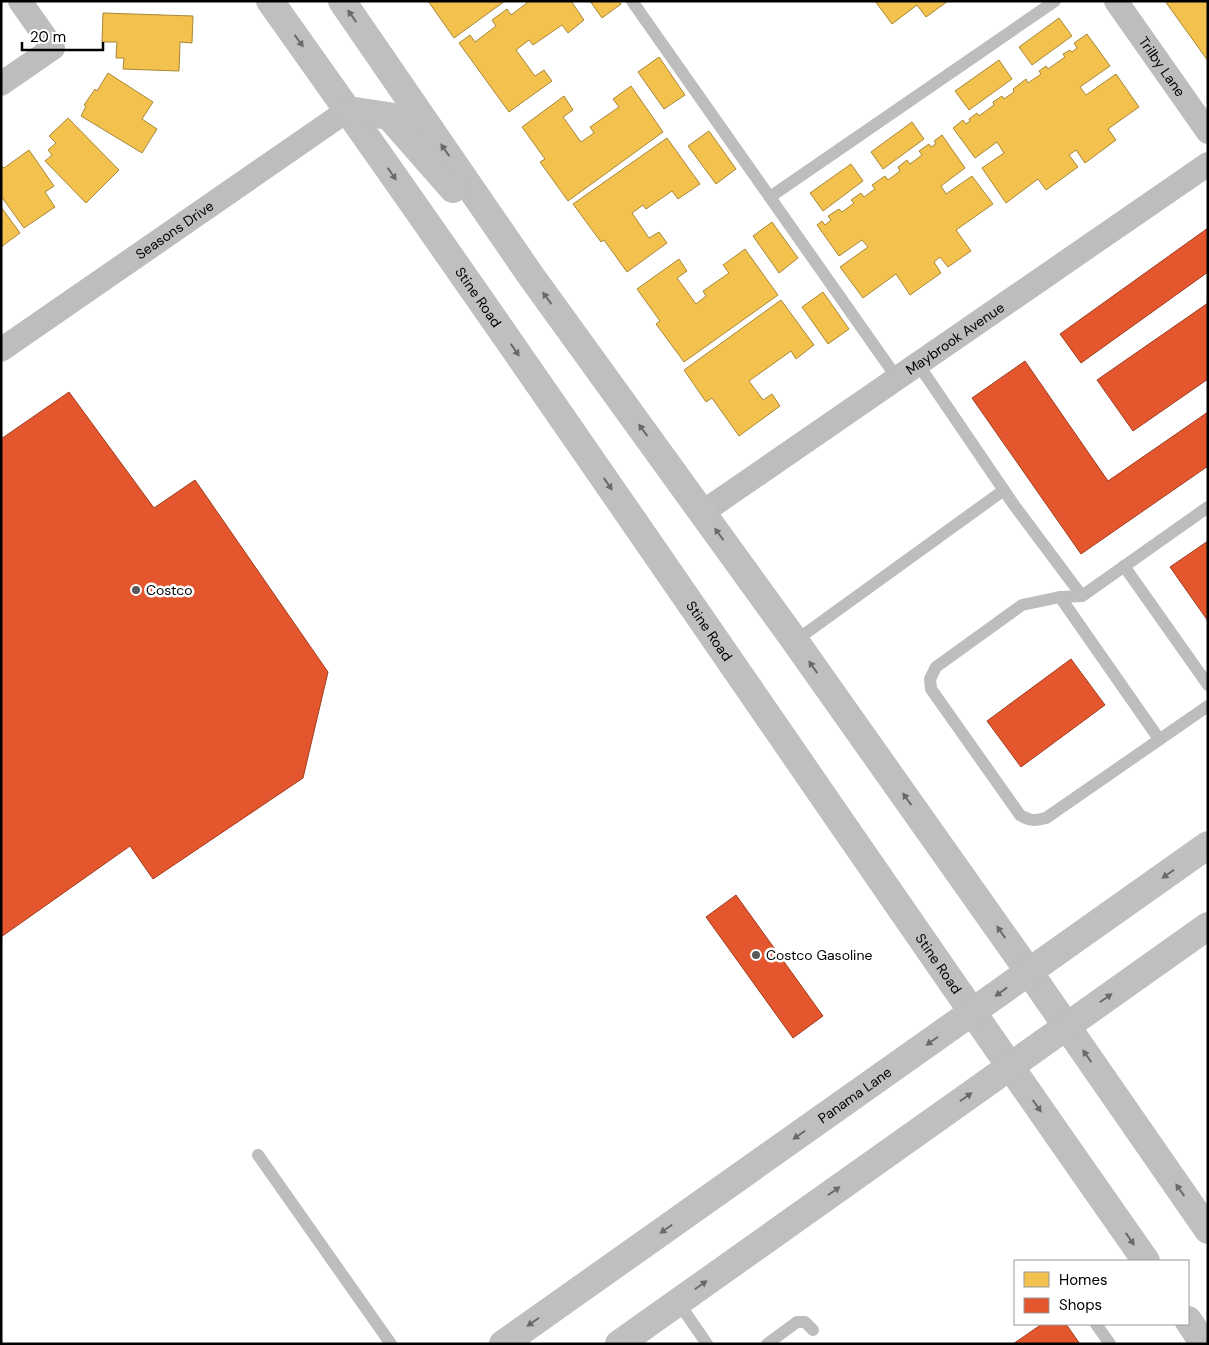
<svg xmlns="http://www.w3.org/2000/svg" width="1209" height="1345" viewBox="0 0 1209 1345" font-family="'DM Sans',sans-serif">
<rect width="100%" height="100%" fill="#fff"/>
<g fill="#f2c14e" stroke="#a98737">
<polygon points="428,1 505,1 454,38"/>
<polygon points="526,1 571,1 584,20 568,33 562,25 533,45 529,40 516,50 535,76 544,70 552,81 509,112 459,43 470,35 475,42 496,26 492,20 507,9 511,15 527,3"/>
<polygon points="590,1 619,1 621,4 602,18"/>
<polygon points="875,1 948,1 926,17 917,5 892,24"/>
<polygon points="1165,1 1208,1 1208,61"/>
<polygon points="103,13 193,16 192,43 180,42 179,71 123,69 124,58 116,58 117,42 102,42"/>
<polygon points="1059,18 1072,36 1032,65 1019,47"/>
<polygon points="1087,34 1110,66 1080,87 1086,95 1116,74 1139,107 1108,129 1116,140 1085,163 1076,150 1069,155 1078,167 1046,190 1038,179 1006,203 982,168 1004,153 997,142 975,158 953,128 963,120 966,124 970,121 969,119 977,113 979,116 994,105 993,102 1002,96 1004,99 1014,92 1013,89 1026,79 1028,83 1041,74 1039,71 1046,66 1048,69 1065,57 1063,54 1070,50 1072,52 1077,48 1074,43"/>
<polygon points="659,57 685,95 664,109 638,72"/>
<polygon points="999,60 1012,79 969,110 955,91"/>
<polygon points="108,73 153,102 142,119 157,129 142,153 81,116 86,106 84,105 95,89 97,91"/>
<polygon points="631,86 663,132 568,201 540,162 545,159 522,127 564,96 573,110 563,117 581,142 594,133 590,127 619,107 613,99"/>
<polygon points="68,118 119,170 86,203 45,161 52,155 48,150 56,143 49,136"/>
<polygon points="912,122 924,139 883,169 871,152"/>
<polygon points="709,131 736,169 716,184 688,146"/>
<polygon points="942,135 965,168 941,186 946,194 972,176 993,204 956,230 971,251 948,267 940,257 934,262 941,273 910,295 896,274 863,298 840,267 868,247 862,240 839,256 817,225 822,221 825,225 831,220 828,216 839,209 842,212 854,203 851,200 861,193 864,197 875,189 872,185 885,176 888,180 900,171 898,167 907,160 910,164 922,155 919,151 929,144 931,147 936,144 934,141"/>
<polygon points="667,138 700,184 678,199 672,191 646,209 643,205 632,213 649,238 659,232 667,243 627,272 604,240 601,242 573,204"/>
<polygon points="29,150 54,186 45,192 55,207 24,228 1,196 1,165 4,168"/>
<polygon points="851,164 863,181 823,211 810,193"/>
<polygon points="1,207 20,233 1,247"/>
<polygon points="772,222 798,258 779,273 753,236"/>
<polygon points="745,249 778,295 684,362 656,324 660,321 637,289 679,259 687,271 677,278 696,304 706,296 703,291 729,273 723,265"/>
<polygon points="823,292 849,329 828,344 802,307"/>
<polygon points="781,300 814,345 796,359 791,351 749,381 763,400 772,394 780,406 739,436 712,398 706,402 684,370"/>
</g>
<g fill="#e4572e" stroke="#a03d20">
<polygon points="1208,228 1208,272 1081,363 1060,334"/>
<polygon points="1208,303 1208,379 1133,431 1097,380"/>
<polygon points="1025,361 1108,481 1208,412 1208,466 1081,554 972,398"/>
<polygon points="69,392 154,508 195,480 328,672 303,778 153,879 130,846 1,937 1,439"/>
<polygon points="1208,541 1208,621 1170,567"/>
<polygon points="1071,659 1105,705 1021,767 987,721"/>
<polygon points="736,895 823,1016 793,1038 706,917"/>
<polygon points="1042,1324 1066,1324 1080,1344 1013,1344"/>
</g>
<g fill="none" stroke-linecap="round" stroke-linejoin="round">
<g stroke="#bdbdbd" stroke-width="12">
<polyline points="632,1 897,378"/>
<polyline points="770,197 1055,1"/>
<polyline points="918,364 1014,505 1082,596"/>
<path d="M 1208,507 L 1082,596 L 1060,597 L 1022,605 L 936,667 L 930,679 L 931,689 L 1020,815 C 1030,821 1035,821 1046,818 L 1208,706"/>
<polyline points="1124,566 1208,685"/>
<polyline points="1060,597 1159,739"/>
<polyline points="795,641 1004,490"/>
<polyline points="258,1155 391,1344"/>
<polyline points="678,1302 707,1344"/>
<polyline points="1096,1324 1110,1344"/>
<polyline points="767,1344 797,1322 805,1322 813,1330"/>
</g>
<g stroke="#bdbdbd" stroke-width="24">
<path id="s1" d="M 1116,1 L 1208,132"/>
<polyline points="1,84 53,48 20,1"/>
<path id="s2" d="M 1,350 L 348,110"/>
<path id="s3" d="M 703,512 L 1208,164"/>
</g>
<g stroke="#bfbfbf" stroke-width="28">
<path id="s4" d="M 270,1 C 567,418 852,843 1146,1261"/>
<polyline points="342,1 531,276 795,641 1029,972 1208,1230"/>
<polyline points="348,110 389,116 453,189"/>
<polyline points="1188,1320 1204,1344"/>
<path id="s5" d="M 503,1344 L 1208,845"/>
<polyline points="619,1344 1208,926"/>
</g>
</g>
<defs><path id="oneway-solid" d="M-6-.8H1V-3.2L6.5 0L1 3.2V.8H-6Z" transform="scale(1.25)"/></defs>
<g fill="#696969">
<use href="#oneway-solid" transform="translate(352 16) rotate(-125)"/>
<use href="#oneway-solid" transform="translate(299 41) rotate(54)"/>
<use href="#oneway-solid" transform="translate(445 150) rotate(-125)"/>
<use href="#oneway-solid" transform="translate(392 174) rotate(55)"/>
<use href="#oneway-solid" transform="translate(547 298) rotate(-126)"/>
<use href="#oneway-solid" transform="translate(515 350) rotate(55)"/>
<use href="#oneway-solid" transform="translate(643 430) rotate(-126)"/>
<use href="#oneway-solid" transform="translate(608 484) rotate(55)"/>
<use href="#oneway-solid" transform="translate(719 534) rotate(-126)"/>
<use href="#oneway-solid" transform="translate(813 667) rotate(-125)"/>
<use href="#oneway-solid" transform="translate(907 799) rotate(-125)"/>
<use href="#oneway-solid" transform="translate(1168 874) rotate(145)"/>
<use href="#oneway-solid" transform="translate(1001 932) rotate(-125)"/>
<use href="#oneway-solid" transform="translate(1001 992) rotate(144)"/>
<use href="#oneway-solid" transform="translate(1106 998) rotate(-35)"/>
<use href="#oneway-solid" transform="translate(932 1041) rotate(145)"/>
<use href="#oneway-solid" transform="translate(1087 1056) rotate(-125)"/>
<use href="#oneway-solid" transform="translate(966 1097) rotate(-35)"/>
<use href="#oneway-solid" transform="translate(1037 1106) rotate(55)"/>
<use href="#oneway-solid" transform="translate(799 1135) rotate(145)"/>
<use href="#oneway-solid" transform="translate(1180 1190) rotate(-125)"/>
<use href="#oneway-solid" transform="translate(834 1191) rotate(-35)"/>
<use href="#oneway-solid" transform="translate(666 1229) rotate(145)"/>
<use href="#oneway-solid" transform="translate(1130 1239) rotate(55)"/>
<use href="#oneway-solid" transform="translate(701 1285) rotate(-35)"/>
<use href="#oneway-solid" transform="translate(533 1322) rotate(145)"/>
</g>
<g fill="#595959" stroke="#fff" stroke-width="2">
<circle cx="136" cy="590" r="5"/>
<circle cx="756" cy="955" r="5"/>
</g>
<g text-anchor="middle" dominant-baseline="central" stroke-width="5" stroke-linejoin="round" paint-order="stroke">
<g font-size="14" fill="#000" stroke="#fff">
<text stroke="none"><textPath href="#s1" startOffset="80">Trilby Lane</textPath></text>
<text stroke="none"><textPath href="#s2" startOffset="211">Seasons Drive</textPath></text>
<text stroke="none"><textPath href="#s4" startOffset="362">Stine Road</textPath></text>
<text stroke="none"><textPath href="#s3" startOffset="306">Maybrook Avenue</textPath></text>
<text stroke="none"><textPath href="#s4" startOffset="768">Stine Road</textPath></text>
<text stroke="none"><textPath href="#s4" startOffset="1172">Stine Road</textPath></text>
<text stroke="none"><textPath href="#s5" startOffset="431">Panama Lane</textPath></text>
</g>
<g font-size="14" fill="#000" stroke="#fff" text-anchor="start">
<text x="146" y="590">Costco</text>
<text x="766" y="955">Costco Gasoline</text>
</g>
</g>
<rect width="1209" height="1345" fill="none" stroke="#000000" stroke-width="5"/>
<rect x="1014" y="1260" width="175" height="65" fill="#ffffff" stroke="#999999"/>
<rect x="1024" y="1272" width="25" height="15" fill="#f2c14e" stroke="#999999"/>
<text x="1059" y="1285" font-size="15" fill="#000000">Homes</text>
<rect x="1024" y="1298" width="25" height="15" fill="#e4572e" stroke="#999999"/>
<text x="1059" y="1310" font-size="15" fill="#000000">Shops</text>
<path d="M22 42v8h81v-8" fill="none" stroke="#000000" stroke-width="2.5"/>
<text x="30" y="42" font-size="15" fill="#000000" stroke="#ffffff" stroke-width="4" paint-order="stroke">20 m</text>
</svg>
